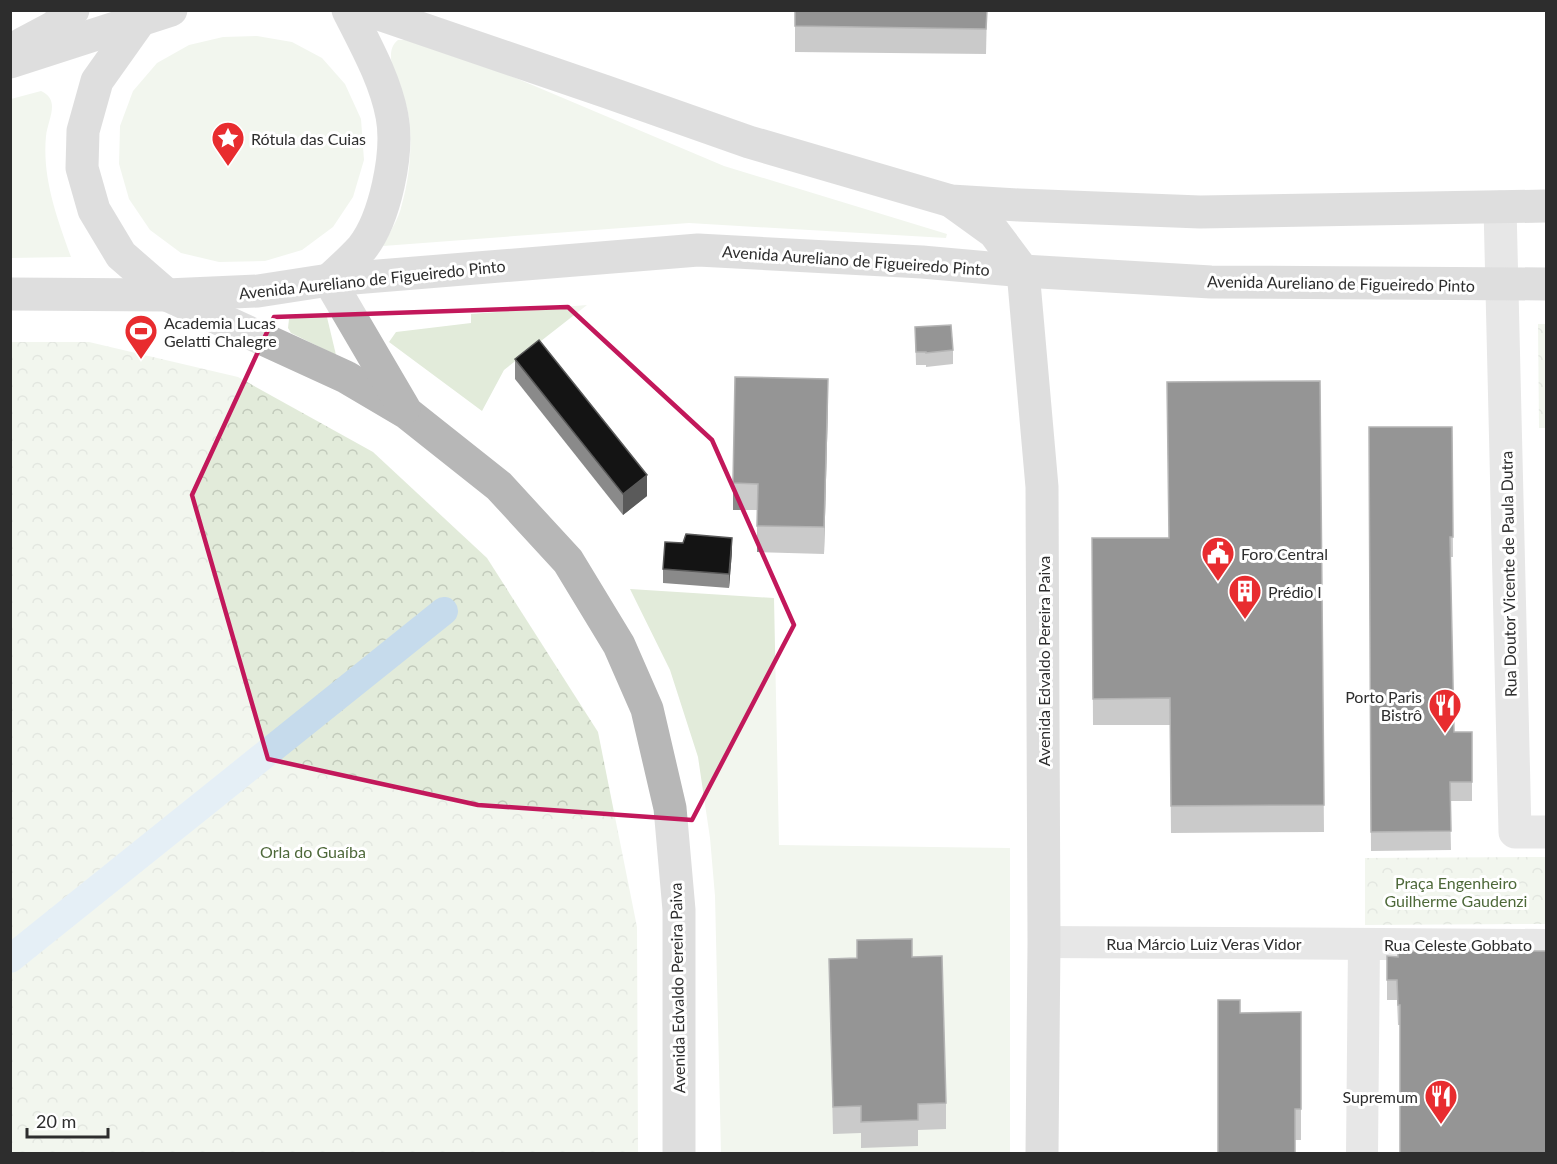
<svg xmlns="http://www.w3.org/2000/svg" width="1557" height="1164" viewBox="0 0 1557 1164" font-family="Lato,sans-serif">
<defs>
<pattern id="park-crowns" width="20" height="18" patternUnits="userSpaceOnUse" patternTransform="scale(1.5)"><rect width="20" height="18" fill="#e2ebda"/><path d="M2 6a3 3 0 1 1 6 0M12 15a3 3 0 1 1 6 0" fill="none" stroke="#c2cabb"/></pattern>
</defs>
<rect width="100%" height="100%" fill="#fff"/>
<g fill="#e2ebda">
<polygon points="257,36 292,42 322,58 345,84 361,119 364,160 353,197 333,227 302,250 265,261 219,262 181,253 150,230 129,199 119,164 120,126 133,91 157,63 189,45 223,37"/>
<path d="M 398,40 L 406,40 L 499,71 L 724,166 L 947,234 L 946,238 L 689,223 L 383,246 C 389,233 399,219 402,204 C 410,176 413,141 408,112 C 404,93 379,54 398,40 Z"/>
<path d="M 41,91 C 61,100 48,119 46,136 C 42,178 57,218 71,257 L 11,258 L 11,99 Z"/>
<polygon points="587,305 504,370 482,411 389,342 396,332 471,323 471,314"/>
<polygon points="326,313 336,355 291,333 288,328 289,319"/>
<polygon points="630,589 774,598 779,845 1010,848 1010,1153 721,1153 715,896 710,838 698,757 670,670"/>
</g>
<g fill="url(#park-crowns)">
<polygon points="1538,324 1546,324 1546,428 1539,428"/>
<polygon points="11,342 89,342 238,377 373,452 487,558 598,732 637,927 638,1153 11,1153"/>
<polygon points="1546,857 1546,924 1365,925 1365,858"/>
</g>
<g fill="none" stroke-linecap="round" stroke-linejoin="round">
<polyline stroke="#c6dbec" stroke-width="28" points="10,959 444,611"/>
<g stroke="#cacaca" stroke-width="32">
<polyline points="1044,942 1546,945"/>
<polyline points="1362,1154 1364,944"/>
</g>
<polyline stroke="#cacaca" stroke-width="33" points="1500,207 1515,832 1546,832"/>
<g stroke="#b7b7b7" stroke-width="33">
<polyline points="145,10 141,19 97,81 83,131 82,168 94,210 121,255 167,295 346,377 407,413 499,486 568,561 619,645 647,709 670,808 679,910 679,1154"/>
<path d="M 348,10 C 365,44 385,79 392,116 C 399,153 385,219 362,248 C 352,259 340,270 329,280 L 404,408"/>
<polyline points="367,10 607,92 749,142 951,201 1019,205 1200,212 1546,206"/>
<polyline points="22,44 54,27 73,10"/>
<polyline points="10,62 171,10"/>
<polyline points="951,201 994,232 1023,271 1042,487 1044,942 1042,1154"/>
<polyline points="10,294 167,295 258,291 329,280 698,250 922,262 1023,271 1211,282 1546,284"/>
</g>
</g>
<g fill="#8a8a8a">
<polygon points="795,10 987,10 986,54 795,52"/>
<polygon points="915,327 953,350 953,364 926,367 926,365 916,365"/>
<polygon points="515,359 647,496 623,515 515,379"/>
<polygon points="1320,381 1324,832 1171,833 1170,725 1093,725 1092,538 1168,538"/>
<polygon points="828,406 824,554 757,552 757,510 733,510 733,483"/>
<polygon points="1369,427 1452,427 1453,557 1450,557 1454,732 1472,732 1472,801 1450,801 1451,850 1371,851"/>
<polygon points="732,552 729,588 663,583 663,569"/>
<polygon points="857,940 912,957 946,1103 946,1129 918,1130 918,1146 861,1148 861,1133 833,1134 829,959 857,958"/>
<polygon points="1496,948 1400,1025 1398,1025 1397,1000 1387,1000 1387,956 1398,957 1469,951"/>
<polygon points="1301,1012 1301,1140 1295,1140 1240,1013"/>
</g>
<g fill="#5a5a5a">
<polygon points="828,379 828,406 824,554 824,527"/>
<polygon points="647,475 647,496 623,515 623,494"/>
<polygon points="732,538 732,552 729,588 729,574"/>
</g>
<g fill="#141414" stroke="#5a5a5a" stroke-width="1.5">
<polygon points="795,10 987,10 986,29 795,26"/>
<polygon points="951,325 953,350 926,353 926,352 916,352 915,327"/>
<polygon points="539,340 647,475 623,494 515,359"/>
<polygon points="735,377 828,379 824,527 757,526 758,484 733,483"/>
<polygon points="1320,381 1324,805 1171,806 1170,698 1093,699 1092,538 1169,538 1167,382"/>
<polygon points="1369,427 1452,427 1453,537 1450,537 1454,732 1472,732 1472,782 1450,782 1451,831 1371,832"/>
<polygon points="686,534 732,538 729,574 663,569 665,542 683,543"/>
<polygon points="912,939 912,957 942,956 946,1103 918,1104 918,1120 861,1122 861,1106 833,1107 829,959 857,958 857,940"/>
<polygon points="1469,947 1496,948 1496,951 1546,951 1546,1154 1400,1154 1400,1005 1398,1005 1397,980 1387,980 1387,956 1398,957 1398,951 1469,951"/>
<polygon points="1218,1000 1240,1000 1240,1013 1301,1012 1301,1109 1295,1109 1295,1154 1218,1154"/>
</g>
<path d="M0 0H1557V1164H0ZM 568,307 L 712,440 L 794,625 L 692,820 L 478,805 L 268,759 L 192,495 L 274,317 Z" fill="#fff" fill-opacity=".55" fill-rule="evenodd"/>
<path fill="none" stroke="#c2185b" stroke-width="4.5" stroke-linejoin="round" d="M 568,307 L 712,440 L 794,625 L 692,820 L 478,805 L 268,759 L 192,495 L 274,317 Z"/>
<defs>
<symbol id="sight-pin" viewBox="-11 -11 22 30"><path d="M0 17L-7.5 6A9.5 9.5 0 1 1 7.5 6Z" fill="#e82c2f" stroke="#fff"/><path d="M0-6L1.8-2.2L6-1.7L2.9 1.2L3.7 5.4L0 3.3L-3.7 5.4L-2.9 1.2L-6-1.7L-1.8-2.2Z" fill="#fff"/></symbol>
<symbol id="stadium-pin" viewBox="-11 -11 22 30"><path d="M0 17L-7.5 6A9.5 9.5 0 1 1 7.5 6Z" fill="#e82c2f" stroke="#fff"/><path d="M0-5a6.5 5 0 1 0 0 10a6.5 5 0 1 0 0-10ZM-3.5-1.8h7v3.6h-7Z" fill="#fff"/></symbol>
<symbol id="civic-pin" viewBox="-11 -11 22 30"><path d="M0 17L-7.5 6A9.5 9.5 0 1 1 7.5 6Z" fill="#e82c2f" stroke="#fff"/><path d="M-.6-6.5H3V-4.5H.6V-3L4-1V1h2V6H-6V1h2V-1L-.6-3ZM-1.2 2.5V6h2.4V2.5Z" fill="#fff"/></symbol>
<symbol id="building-pin" viewBox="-11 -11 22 30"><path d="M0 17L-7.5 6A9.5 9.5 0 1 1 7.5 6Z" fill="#e82c2f" stroke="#fff"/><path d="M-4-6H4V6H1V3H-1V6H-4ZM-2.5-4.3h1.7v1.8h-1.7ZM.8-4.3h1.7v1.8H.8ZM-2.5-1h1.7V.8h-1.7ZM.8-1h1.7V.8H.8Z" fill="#fff"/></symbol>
<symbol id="restaurant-pin" viewBox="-11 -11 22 30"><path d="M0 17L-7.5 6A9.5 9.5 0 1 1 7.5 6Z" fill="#e82c2f" stroke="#fff"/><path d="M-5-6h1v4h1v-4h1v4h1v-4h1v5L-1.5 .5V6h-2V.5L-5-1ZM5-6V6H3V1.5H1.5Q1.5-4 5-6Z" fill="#fff"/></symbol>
</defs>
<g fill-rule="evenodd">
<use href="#sight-pin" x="209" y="119" width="38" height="52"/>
<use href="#stadium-pin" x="122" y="312" width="38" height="52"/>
<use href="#civic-pin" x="1199" y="534" width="38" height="52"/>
<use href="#building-pin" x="1226" y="572" width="38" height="52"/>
<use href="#restaurant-pin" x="1426" y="686" width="38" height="52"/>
<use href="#restaurant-pin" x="1422" y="1077" width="38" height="52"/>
</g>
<g text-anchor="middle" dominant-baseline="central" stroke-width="6" stroke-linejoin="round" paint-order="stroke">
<g font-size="16" fill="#2d2d2d" stroke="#fff" text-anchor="start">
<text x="251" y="138">Rótula das Cuias</text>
<text x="164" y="322">Academia Lucas<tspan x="164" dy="18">Gelatti Chalegre</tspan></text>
<text x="1241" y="553">Foro Central</text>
<text x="1268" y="591">Prédio I</text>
<text x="1422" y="696" text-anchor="end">Porto Paris<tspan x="1422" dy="18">Bistrô</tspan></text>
<text x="1418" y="1096" text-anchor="end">Supremum</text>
</g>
<g font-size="16" fill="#2d2d2d" stroke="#fff">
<text transform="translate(856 260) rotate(4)">Avenida Aureliano de Figueiredo Pinto</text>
<text transform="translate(372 279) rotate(-6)">Avenida Aureliano de Figueiredo Pinto</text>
<text transform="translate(1341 283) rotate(1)">Avenida Aureliano de Figueiredo Pinto</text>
<text transform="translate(1508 574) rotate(-91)">Rua Doutor Vicente de Paula Dutra</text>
<text transform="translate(1043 661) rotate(-90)">Avenida Edvaldo Pereira Paiva</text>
<text x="1204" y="943">Rua Márcio Luiz Veras Vidor</text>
<text x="1458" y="944">Rua Celeste Gobbato</text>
<text transform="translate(677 988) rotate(-91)">Avenida Edvaldo Pereira Paiva</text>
</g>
<g font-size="16" fill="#4e693a" stroke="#fff">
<text x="313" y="851">Orla do Guaíba</text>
<text x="1456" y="882">Praça Engenheiro<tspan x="1456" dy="18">Guilherme Gaudenzi</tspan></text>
</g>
</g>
<rect width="1557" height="1164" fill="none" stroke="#2d2d2d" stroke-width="24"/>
<path d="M27 1128v9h81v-9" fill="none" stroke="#2d2d2d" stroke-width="3"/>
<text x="36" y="1128" font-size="18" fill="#2d2d2d" stroke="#ffffff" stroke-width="4.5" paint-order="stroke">20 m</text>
</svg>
